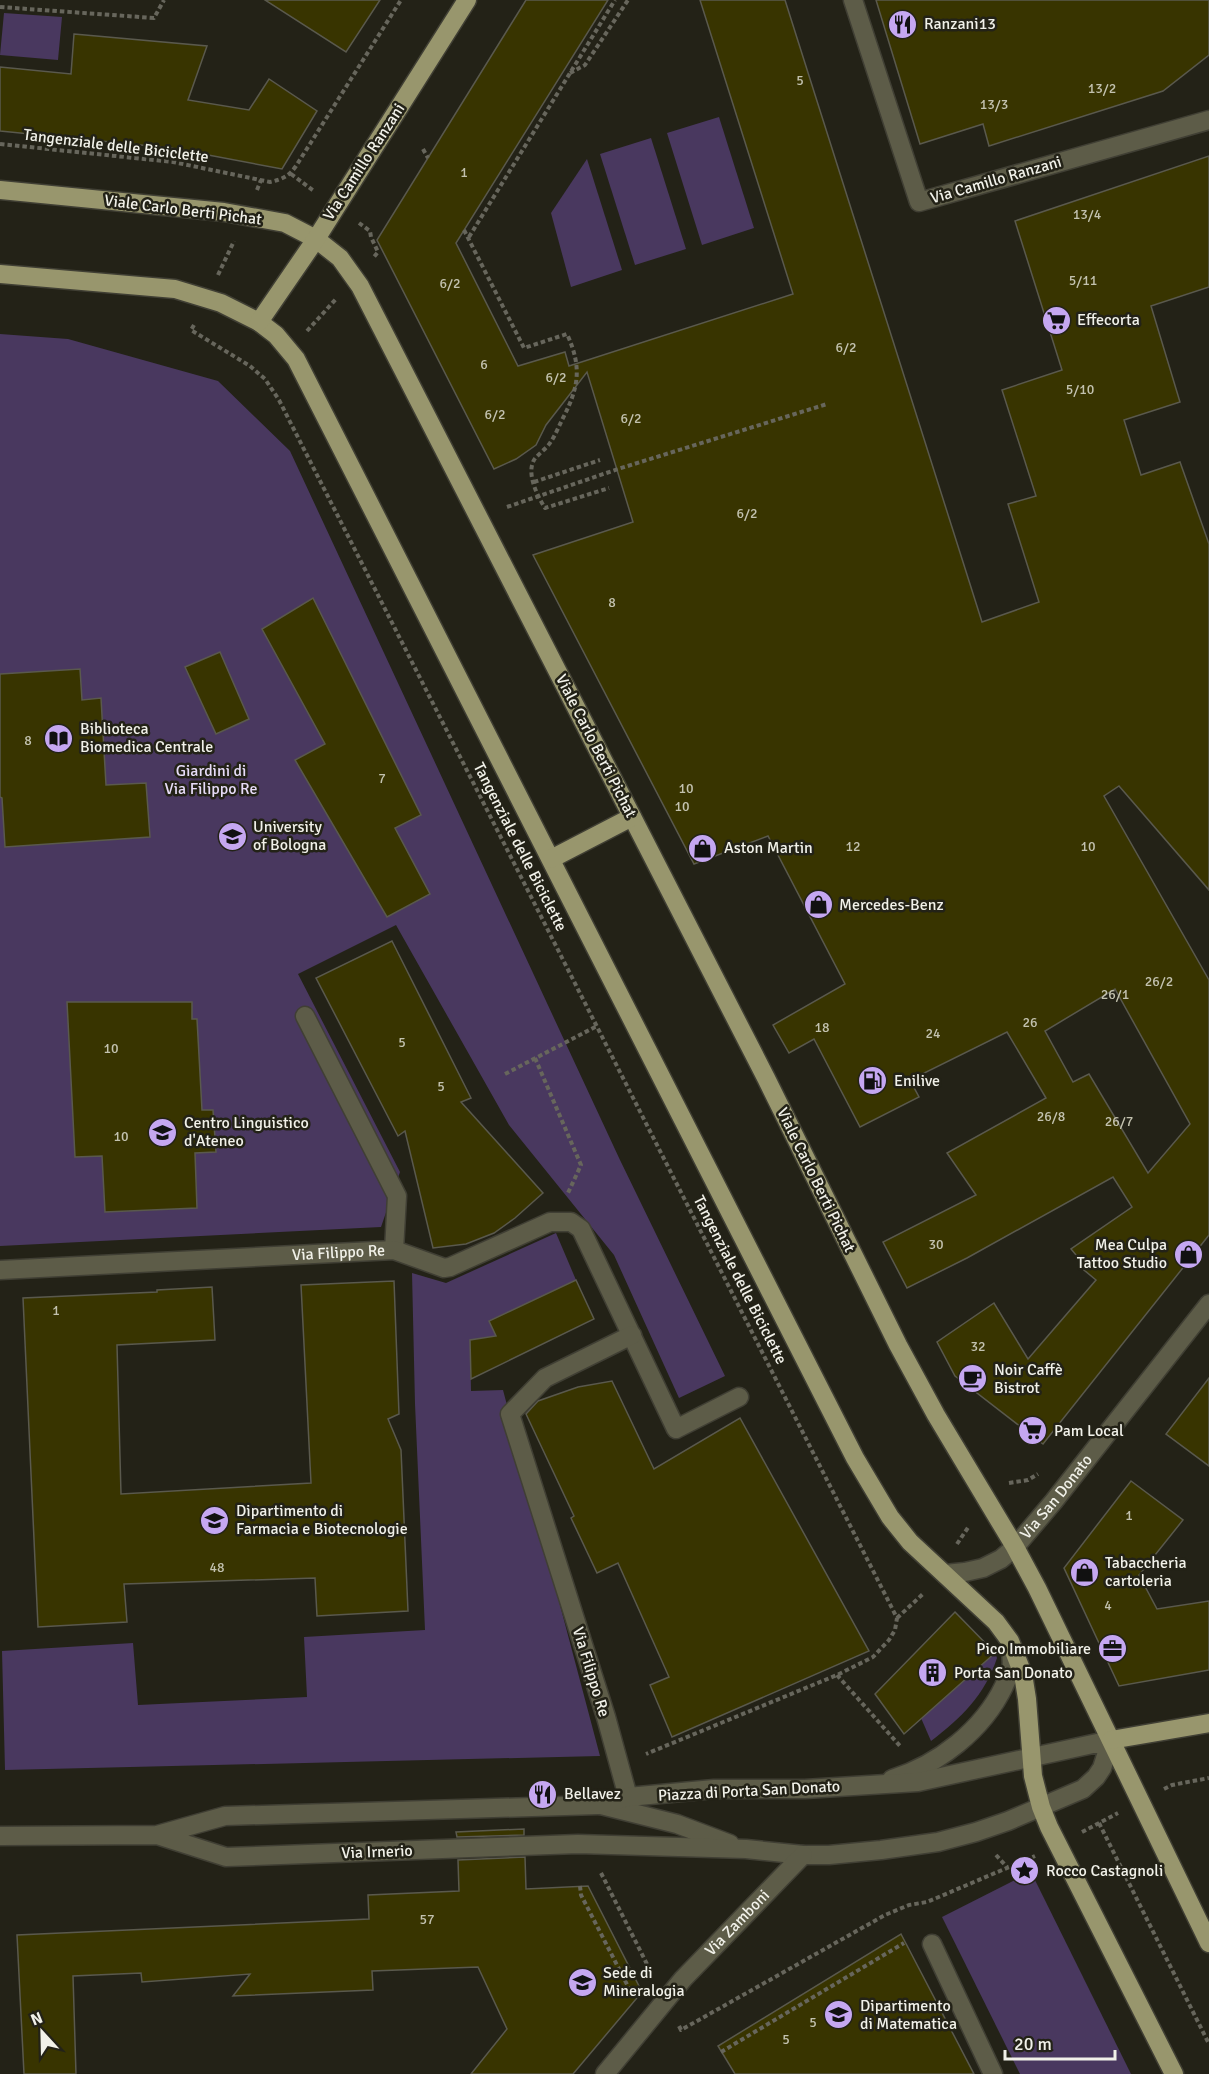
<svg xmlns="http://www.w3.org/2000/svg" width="1209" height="2074" viewBox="0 0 1209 2074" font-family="Signika,sans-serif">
<rect width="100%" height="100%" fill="#232217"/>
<g fill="#49385f">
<polygon points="4,13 62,17 58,60 0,55"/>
<polygon points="719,117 754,228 702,245 667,133"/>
<polygon points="651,138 686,249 635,265 600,154"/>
<polygon points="587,159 622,270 571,287 551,213"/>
<polygon points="0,334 68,339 218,381 290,451 620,1160 725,1376 679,1398 614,1255 509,1125 396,925 298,974 400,1172 381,1227 0,1246"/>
<polygon points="556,1233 576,1280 489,1321 496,1336 470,1340 471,1391 503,1390 600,1756 5,1770 2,1651 133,1643 138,1705 307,1697 304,1637 425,1630 415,1404 412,1273 446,1283"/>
<path d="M 995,1653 L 997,1658 C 985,1695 961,1718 931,1741 L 921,1718 Z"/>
<polygon points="1031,1872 1131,2074 1020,2074 942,1917"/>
</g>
<g fill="#383400" stroke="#5a594d" stroke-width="1.5" fill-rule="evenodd">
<polygon points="265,0 380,0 346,52"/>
<path d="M 526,0 L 608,0 L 456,243 L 518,366 L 565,352 L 569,366 L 793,294 L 700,0 L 785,0 L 982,622 L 1039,602 L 1008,504 L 1036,496 L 1002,390 L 1062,370 L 1015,221 L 1209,156 L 1209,287 L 1151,306 L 1180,402 L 1124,420 L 1141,475 L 1180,462 L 1209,544 L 1209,890 L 1119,786 L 1104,796 L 1209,980 L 1209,1235 L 1043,1444 L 955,1376 L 937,1342 L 994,1303 L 1028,1359 L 1096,1280 L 1084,1270 L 1086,1267 L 1071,1249 L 1132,1207 L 1113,1177 L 967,1258 L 907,1288 L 883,1242 L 976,1195 L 947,1153 L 1046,1098 L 1007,1032 L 910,1080 L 919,1097 L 860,1127 L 814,1039 L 789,1053 L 773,1025 L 845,984 L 768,836 L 694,864 L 533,555 L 633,522 L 587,372 L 546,425 L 536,445 L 516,459 L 494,469 L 377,240 ZM 1115,989 L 1190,1124 L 1148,1173 L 1089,1074 L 1073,1082 L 1045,1031 Z"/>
<polygon points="876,0 1209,0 1209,55 1163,91 989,146 983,124 920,144"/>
<polygon points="74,34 207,46 188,100 249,110 269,79 317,111 282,169 171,148 0,131 0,67 71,74"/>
<polygon points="313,598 421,815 395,828 430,894 387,917 295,760 325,744 262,629"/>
<polygon points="220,652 249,719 216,734 185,667"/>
<polygon points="80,669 82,700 101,698 106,785 146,783 150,837 5,847 2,798 0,797 0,674"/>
<polygon points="392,941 471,1098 461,1102 543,1193 515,1218 494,1233 466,1244 433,1248 405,1131 398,1136 316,978"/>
<polygon points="67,1002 192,1002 192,1019 197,1019 202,1110 213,1110 216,1152 195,1153 197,1208 105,1212 102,1156 75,1157"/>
<polygon points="576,1280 594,1319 471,1379 470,1340 496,1336 489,1321"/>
<polygon points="394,1281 399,1414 388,1419 401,1450 408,1611 317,1616 315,1578 124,1584 127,1622 38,1627 23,1298 157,1292 157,1290 212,1287 215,1340 117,1345 121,1494 311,1483 301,1285"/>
<polygon points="1209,1378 1209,1466 1166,1434"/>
<polygon points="612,1381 654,1469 740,1418 869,1651 672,1737 650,1685 669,1677 618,1563 597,1573 571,1518 574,1516 526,1414 538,1401 578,1387"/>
<polygon points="1131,1481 1183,1520 1139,1575 1157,1609 1209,1601 1209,1670 1119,1686 1064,1568"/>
<polygon points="955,1612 995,1653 904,1734 875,1694"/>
<polygon points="524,1829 524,1835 457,1837 456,1832"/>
<polygon points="525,1857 526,1889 588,1886 642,1992 573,2074 471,2074 507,2029 478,1967 372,1971 373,1990 233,1996 250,1974 142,1982 141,1973 73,1976 76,2074 24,2074 17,1935 369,1919 368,1895 459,1891 458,1860"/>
<polygon points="901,1934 974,2074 735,2074 718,2046"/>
</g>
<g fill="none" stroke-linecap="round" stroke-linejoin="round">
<defs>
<g id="minor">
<polyline points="853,0 919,202 1209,120"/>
<polyline points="305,1016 397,1196 394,1250"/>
<path id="s1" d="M 0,1270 L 394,1250 L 444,1268 L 450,1267 L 550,1222 L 571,1222 L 581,1229 L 676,1429 L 739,1397"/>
<path id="s2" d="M 945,1574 L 965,1572 L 983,1568 L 1001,1559 L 1015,1547 L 1054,1501 L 1209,1304"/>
<path d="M 892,1779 C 938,1765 983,1730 1004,1686 C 1006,1681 1010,1674 1011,1669 C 1013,1662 1011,1653 1010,1646"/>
<polyline points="628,1797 606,1717 510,1414 545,1378 632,1335"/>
<polyline points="601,1805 677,1824 730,1844"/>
<polyline points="0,1836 157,1835 225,1816 598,1805 628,1797 714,1789 805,1789 918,1782 1111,1740 1102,1768 1096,1777 1083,1789 1008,1821 976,1832 938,1842 881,1850 829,1855 803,1855 746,1849 578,1844 226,1857 157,1835"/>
<polyline points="932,1944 993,2074"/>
<path id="s3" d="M 605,2074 L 683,1979 L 803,1855"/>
</g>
<g id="major">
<polyline points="0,190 224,212 285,223 316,239 340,258 360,286 766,1078 898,1345 936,1415 1015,1547 1037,1588 1209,1943"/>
<polyline points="0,274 175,289 221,303 259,322 276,335 296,359 855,1458 890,1517 910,1542 996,1622 1010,1641 1023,1674 1027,1699 1033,1776 1041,1807 1049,1827 1174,2074"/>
<polyline points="259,322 316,239 467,0"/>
<polyline points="551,859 632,817"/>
<polyline points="1111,1740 1209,1723"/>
</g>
</defs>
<use href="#minor" stroke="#403f34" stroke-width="21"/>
<use href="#major" stroke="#403f34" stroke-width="21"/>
<g stroke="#67665c" stroke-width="4" stroke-dasharray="4.5 3" stroke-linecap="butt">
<polyline points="0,7 154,18 164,0"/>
<polyline points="570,73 585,65 628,0"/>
<path d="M 0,144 L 173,162 L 270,182 C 283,179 289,176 296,166 L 401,0"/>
<polyline points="423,149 428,158"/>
<polyline points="291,174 314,191"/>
<polyline points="257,190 261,180"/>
<polyline points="359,223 370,231 371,237 378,252 373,258"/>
<path d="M 464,230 L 524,348 L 567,334 C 582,367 579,387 563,418 C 559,426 555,436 550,443 C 546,449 538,454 534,460 C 526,474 538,497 545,508 L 609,488"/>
<polyline points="469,237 615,0"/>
<polyline points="218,275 234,241"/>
<polyline points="194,325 191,330 250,366 265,379 279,400 897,1618 895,1630 889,1640 873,1657 837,1675 646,1754"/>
<polyline points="307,331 336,299"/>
<polyline points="534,482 600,460"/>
<polyline points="507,507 618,469 827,404"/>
<polyline points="535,1058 581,1165 568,1193"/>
<polyline points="505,1074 597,1026"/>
<polyline points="1009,1483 1028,1480 1038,1474"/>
<polyline points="957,1544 969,1526"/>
<polyline points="897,1618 924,1593"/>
<polyline points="837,1675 900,1746"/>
<polyline points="1164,1789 1172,1785 1209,1778"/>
<polyline points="1099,1823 1209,2044"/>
<polyline points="1082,1832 1118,1813"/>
<polyline points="996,1855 1007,1867"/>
<polyline points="601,1873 652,1974"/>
<polyline points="580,1886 581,1895 633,1996"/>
<polyline points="679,2026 681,2030 885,1915 909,1905 927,1902 1035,1856"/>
<polyline points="721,2052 904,1943"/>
</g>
<use href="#minor" stroke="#5d5c48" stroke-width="18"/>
<use href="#major" stroke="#98966d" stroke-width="18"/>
</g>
<defs>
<symbol id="restaurant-disc" viewBox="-11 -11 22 22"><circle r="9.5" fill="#c5a7f1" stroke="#232217"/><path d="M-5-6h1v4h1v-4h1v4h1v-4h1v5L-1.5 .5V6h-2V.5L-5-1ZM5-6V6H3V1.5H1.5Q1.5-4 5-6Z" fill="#111"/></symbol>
<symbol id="supermarket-disc" viewBox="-11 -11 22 22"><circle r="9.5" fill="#c5a7f1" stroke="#232217"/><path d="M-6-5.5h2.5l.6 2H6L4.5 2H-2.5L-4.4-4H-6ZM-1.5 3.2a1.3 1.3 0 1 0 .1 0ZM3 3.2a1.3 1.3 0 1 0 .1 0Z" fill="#111"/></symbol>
<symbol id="library-disc" viewBox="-11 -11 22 22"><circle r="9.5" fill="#c5a7f1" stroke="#232217"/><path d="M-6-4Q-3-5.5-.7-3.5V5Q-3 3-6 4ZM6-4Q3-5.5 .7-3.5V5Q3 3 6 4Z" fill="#111"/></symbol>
<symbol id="university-disc" viewBox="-11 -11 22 22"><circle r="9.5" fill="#c5a7f1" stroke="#232217"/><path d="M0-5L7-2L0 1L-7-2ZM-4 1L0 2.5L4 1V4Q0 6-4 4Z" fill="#111"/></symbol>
<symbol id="shop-disc" viewBox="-11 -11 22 22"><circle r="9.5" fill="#c5a7f1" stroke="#232217"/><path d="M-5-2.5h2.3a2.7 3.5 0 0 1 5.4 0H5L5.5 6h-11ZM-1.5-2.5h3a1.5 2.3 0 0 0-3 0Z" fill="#111"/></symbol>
<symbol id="fuel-disc" viewBox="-11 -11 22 22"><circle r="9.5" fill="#c5a7f1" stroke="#232217"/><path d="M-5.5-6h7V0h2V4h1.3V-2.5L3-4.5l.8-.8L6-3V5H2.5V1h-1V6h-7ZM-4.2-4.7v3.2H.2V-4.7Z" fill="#111"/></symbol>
<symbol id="cafe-disc" viewBox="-11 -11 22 22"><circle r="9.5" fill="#c5a7f1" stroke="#232217"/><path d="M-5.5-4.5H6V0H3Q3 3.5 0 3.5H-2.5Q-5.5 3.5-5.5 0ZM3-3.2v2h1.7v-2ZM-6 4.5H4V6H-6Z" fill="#111"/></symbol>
<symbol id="office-disc" viewBox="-11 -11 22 22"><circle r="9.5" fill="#c5a7f1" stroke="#232217"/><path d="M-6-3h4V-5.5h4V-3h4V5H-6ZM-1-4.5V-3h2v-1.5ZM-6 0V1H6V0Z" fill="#111"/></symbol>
<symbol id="building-disc" viewBox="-11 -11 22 22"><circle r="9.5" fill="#c5a7f1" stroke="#232217"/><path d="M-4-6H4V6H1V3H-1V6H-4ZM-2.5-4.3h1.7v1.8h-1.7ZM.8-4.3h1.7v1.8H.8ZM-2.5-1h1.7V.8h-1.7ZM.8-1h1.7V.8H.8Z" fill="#111"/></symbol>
<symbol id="sight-disc" viewBox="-11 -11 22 22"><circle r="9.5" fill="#c5a7f1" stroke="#232217"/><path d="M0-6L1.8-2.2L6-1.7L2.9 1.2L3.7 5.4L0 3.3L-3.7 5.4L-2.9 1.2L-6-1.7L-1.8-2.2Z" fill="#111"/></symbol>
</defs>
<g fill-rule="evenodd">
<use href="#restaurant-disc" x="886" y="8" width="33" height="33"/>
<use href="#supermarket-disc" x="1040" y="304" width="33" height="33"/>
<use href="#library-disc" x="42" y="722" width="33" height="33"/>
<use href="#university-disc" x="216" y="820" width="33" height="33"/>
<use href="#shop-disc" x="686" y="832" width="33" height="33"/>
<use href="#shop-disc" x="802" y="888" width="33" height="33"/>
<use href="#fuel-disc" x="856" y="1064" width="33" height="33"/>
<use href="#university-disc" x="146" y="1116" width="33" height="33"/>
<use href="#shop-disc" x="1172" y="1238" width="33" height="33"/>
<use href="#cafe-disc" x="956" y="1362" width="33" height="33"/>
<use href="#supermarket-disc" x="1016" y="1414" width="33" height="33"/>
<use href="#university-disc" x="198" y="1504" width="33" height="33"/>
<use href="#shop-disc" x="1068" y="1556" width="33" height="33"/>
<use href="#office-disc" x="1096" y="1632" width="33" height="33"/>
<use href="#building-disc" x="916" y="1656" width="33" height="33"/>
<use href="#restaurant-disc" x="526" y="1778" width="33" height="33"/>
<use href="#sight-disc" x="1008" y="1854" width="33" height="33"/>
<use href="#university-disc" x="566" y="1966" width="33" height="33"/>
<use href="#university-disc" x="822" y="1998" width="33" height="33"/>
</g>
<g text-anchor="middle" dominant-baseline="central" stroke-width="5" stroke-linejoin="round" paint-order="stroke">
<g font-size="14" fill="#c3c2af">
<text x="800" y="80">5</text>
<text x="1102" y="88">13/2</text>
<text x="994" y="104">13/3</text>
<text x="464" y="172">1</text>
<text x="1087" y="214">13/4</text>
<text x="1083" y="280">5/11</text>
<text x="450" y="283">6/2</text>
<text x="846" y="347">6/2</text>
<text x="484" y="364">6</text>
<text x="556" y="377">6/2</text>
<text x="1080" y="389">5/10</text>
<text x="495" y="414">6/2</text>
<text x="631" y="418">6/2</text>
<text x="747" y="513">6/2</text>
<text x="612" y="602">8</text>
<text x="28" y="740">8</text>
<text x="382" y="778">7</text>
<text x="686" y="788">10</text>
<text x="682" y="806">10</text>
<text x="853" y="846">12</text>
<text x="1088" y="846">10</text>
<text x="1159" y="981">26/2</text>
<text x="1115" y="994">26/1</text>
<text x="1030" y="1022">26</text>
<text x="822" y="1027">18</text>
<text x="933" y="1033">24</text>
<text x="402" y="1042">5</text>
<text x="111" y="1048">10</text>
<text x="441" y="1086">5</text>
<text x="1051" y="1116">26/8</text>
<text x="1119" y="1121">26/7</text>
<text x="121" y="1136">10</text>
<text x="936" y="1244">30</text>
<text x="56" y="1310">1</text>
<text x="978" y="1346">32</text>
<text x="1129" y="1515">1</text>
<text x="217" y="1567">48</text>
<text x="1108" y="1605">4</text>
<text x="427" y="1919">57</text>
<text x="813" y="2022">5</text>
<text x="786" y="2039">5</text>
</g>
<g font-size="16" fill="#f1f1e9" stroke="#232217" text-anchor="start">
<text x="924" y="24">Ranzani13</text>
<text x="1077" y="320">Effecorta</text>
<text x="80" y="729">Biblioteca<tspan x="80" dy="18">Biomedica Centrale</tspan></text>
<text x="253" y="827">University<tspan x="253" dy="18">of Bologna</tspan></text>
<text x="724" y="848">Aston Martin</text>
<text x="839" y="905">Mercedes-Benz</text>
<text x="894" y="1081">Enilive</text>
<text x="184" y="1123">Centro Linguistico<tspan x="184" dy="18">d'Ateneo</tspan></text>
<text x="1167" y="1245" text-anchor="end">Mea Culpa<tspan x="1167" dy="18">Tattoo Studio</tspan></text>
<text x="994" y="1370">Noir Caffè<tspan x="994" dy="18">Bistrot</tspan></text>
<text x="1054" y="1431">Pam Local</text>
<text x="236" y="1511">Dipartimento di<tspan x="236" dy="18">Farmacia e Biotecnologie</tspan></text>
<text x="1105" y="1563">Tabaccheria<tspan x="1105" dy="18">cartoleria</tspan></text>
<text x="1091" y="1649" text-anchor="end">Pico Immobiliare</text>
<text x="954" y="1673">Porta San Donato</text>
<text x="564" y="1794">Bellavez</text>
<text x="1046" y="1871">Rocco Castagnoli</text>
<text x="603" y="1973">Sede di<tspan x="603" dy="18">Mineralogia</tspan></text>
<text x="860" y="2006">Dipartimento<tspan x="860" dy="18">di Matematica</tspan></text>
</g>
<g font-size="16" fill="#f1f1e9" stroke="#232217">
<text transform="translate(116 146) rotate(7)">Tangenziale delle Biciclette</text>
<text transform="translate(364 162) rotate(-57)">Via Camillo Ranzani</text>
<text transform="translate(996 180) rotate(-16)">Via Camillo Ranzani</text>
<text transform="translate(183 210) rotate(7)">Viale Carlo Berti Pichat</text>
<text transform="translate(596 746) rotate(63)">Viale Carlo Berti Pichat</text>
<text transform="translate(520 847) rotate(63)">Tangenziale delle Biciclette</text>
<text transform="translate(816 1180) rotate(64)">Viale Carlo Berti Pichat</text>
<text stroke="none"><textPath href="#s1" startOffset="339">Via Filippo Re</textPath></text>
<text transform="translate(740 1280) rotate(63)">Tangenziale delle Biciclette</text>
<text stroke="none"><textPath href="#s2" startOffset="142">Via San Donato</textPath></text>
<text transform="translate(591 1672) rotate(73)">Via Filippo Re</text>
<text transform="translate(749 1791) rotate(-3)">Piazza di Porta San Donato</text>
<text transform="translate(377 1852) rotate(-2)">Via Irnerio</text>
<text stroke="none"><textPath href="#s3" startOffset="201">Via Zamboni</textPath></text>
</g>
<g font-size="16" fill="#e7dcf8" stroke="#232217">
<text x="211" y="771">Giardini di<tspan x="211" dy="18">Via Filippo Re</tspan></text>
</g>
</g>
<g transform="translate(42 2032) rotate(338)" stroke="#232217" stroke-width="4.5" paint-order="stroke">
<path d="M0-4.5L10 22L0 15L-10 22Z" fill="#f1f1e9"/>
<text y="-9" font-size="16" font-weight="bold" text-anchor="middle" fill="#f1f1e9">N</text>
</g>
<path d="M1005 2050v9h110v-9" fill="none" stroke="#f1f1e9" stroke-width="3"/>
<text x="1014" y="2050" font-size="18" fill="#f1f1e9" stroke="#232217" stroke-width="4.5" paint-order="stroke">20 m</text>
</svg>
